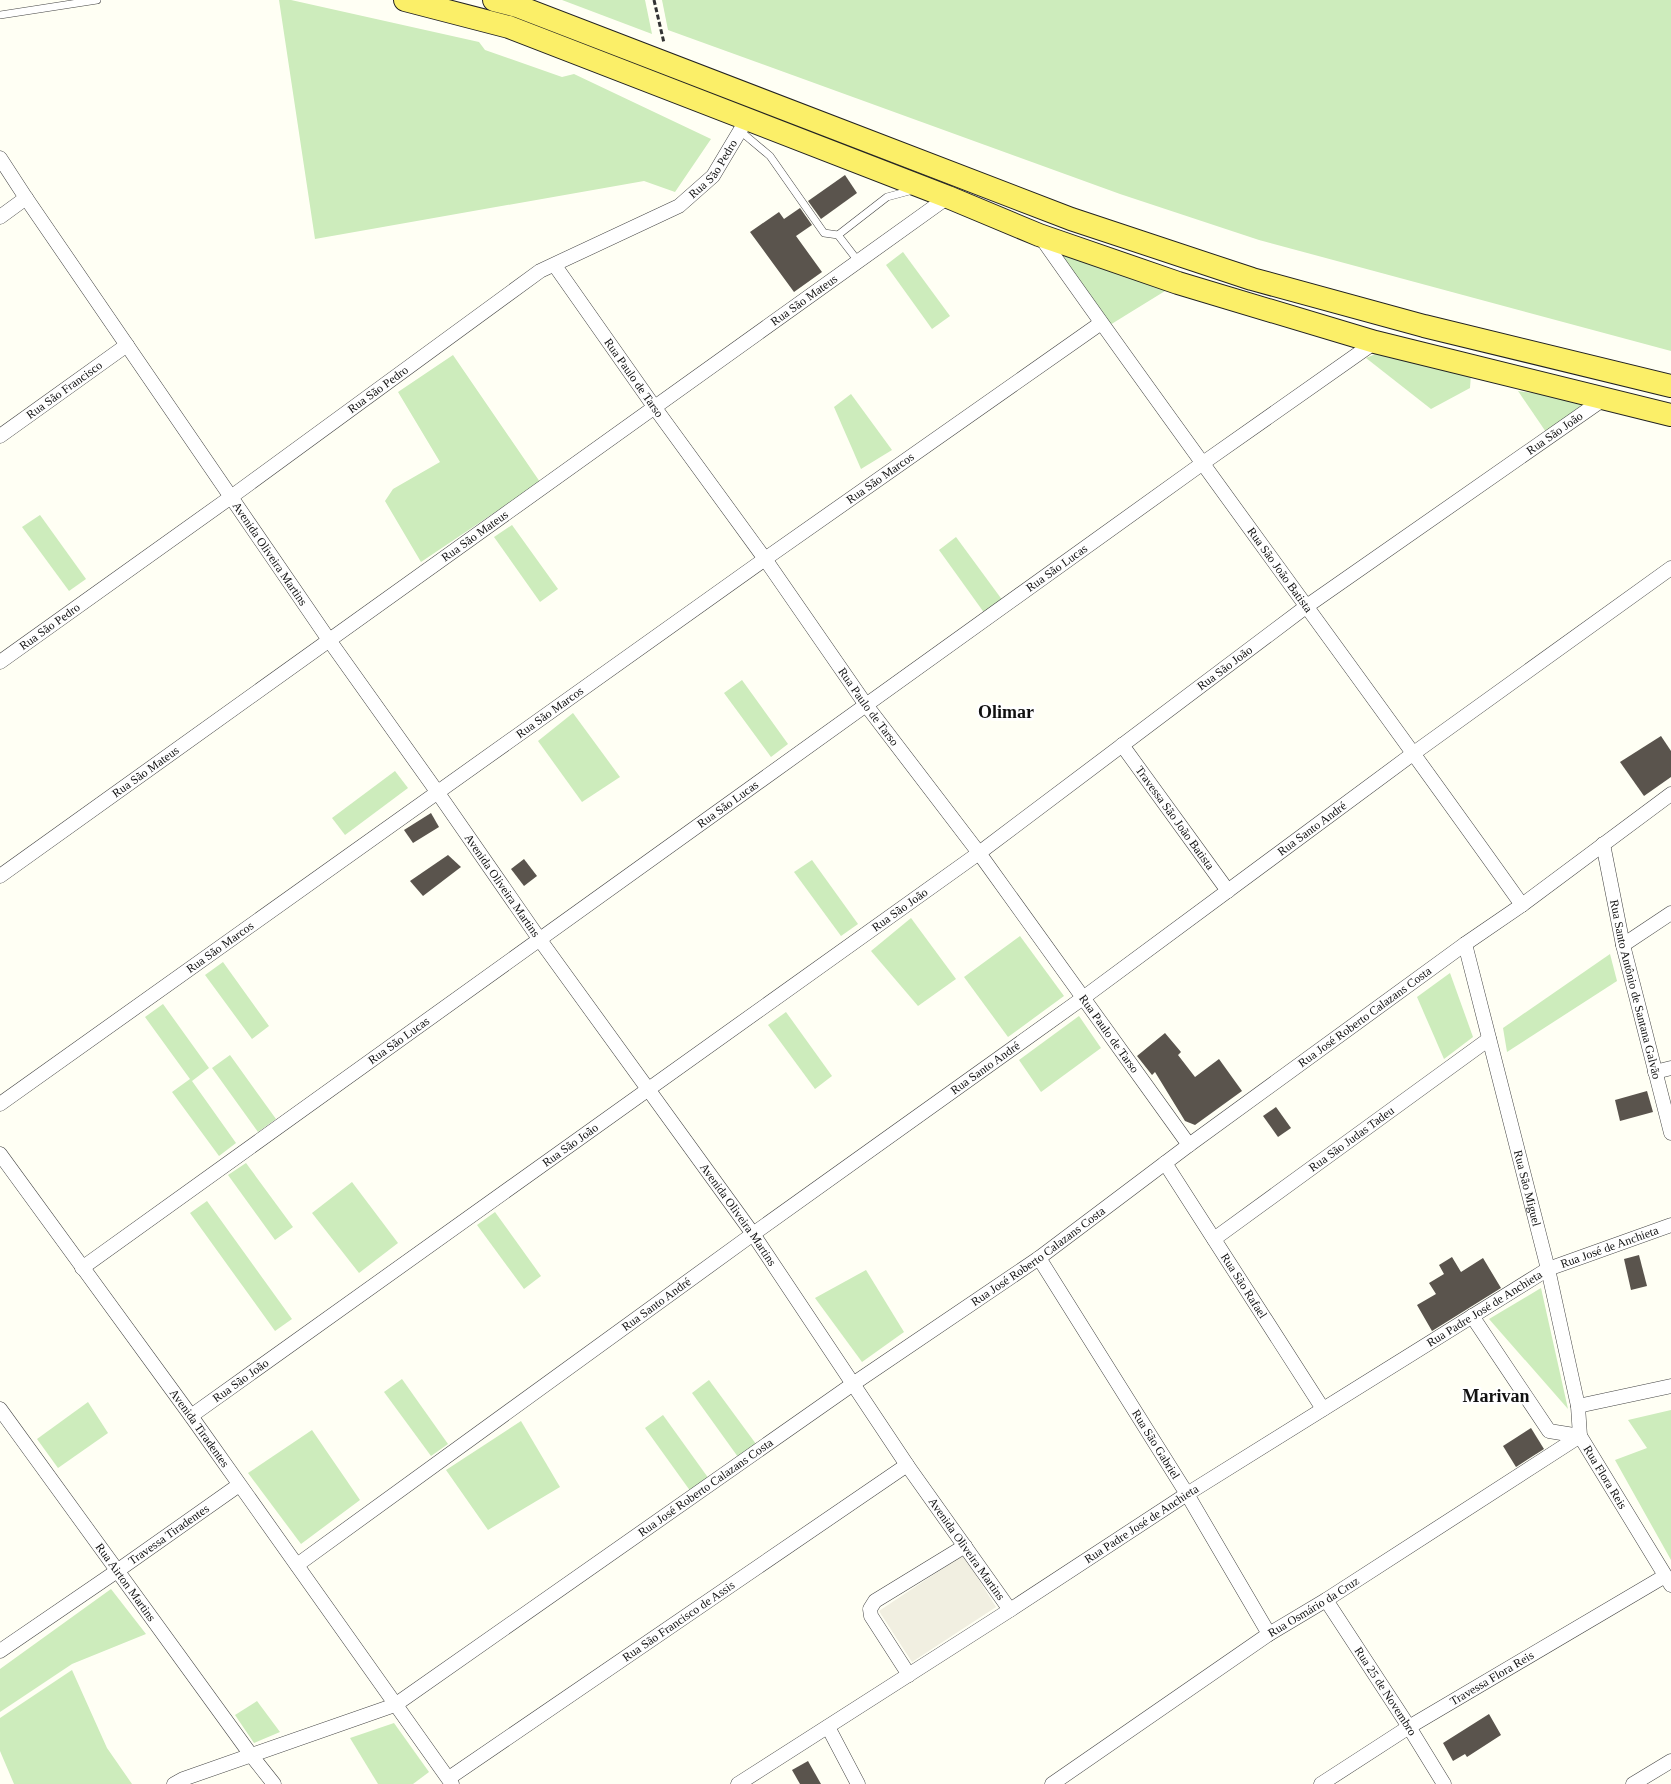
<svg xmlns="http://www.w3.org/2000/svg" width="1671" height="1784" viewBox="0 0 1671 1784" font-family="Georgia,serif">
<rect width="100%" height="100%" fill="#fffff4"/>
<g fill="#cdecbc">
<polygon points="279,0 291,0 479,42 485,50 562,77 574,74 711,139 675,192 644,181 315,239"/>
<polygon points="562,0 645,0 652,34"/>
<polygon points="662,0 1671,0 1671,351 1259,240 1120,194 668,30"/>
<polygon points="1039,235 1178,283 1105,328"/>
<polygon points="903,252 950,316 932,329 886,265"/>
<polygon points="1380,352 1471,374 1470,388 1431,409 1366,358"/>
<polygon points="453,355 540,482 421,562 385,501 393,489 440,462 398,392"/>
<polygon points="1518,391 1588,401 1546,432"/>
<polygon points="851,394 892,450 861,469 834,407"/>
<polygon points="40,515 86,579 69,591 22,527"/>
<polygon points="512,525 558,589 540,602 494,537"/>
<polygon points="956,537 1003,601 985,614 939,550"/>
<polygon points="742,680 788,744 771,757 724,693"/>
<polygon points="573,713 620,777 582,802 538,741"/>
<polygon points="395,771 408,788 345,835 332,818"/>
<polygon points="812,860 858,924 841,936 794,872"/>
<polygon points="911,918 956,979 918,1006 871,951"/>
<polygon points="1020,936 1064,996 1008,1037 964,977"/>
<polygon points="1610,954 1617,981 1507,1052 1503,1028"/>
<polygon points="223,962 269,1026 252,1039 205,975"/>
<polygon points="1450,973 1473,1037 1444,1059 1417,997"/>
<polygon points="163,1004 209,1068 192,1081 236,1143 219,1156 172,1092 190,1079 145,1017"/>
<polygon points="786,1012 832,1076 815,1089 768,1025"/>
<polygon points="1079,1016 1101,1048 1041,1092 1019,1060"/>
<polygon points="230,1055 276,1119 258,1132 212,1068"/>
<polygon points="246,1163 293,1227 275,1240 228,1175"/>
<polygon points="352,1182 398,1243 359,1273 312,1213"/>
<polygon points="207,1201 292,1319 275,1331 190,1213"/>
<polygon points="495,1212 541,1276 524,1289 477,1225"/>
<polygon points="866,1270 904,1332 862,1362 815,1298"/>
<polygon points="1541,1288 1568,1409 1489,1319"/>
<polygon points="402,1379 448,1444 431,1456 384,1392"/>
<polygon points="709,1380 756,1444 738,1457 692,1393"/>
<polygon points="88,1402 108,1433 58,1468 37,1439"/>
<polygon points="1671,1410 1671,1560 1615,1460 1647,1448 1628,1420"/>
<polygon points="663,1415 709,1479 691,1492 645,1428"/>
<polygon points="521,1421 560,1487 488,1530 446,1470"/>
<polygon points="312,1430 360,1500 301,1544 248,1473"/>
<polygon points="111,1589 146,1634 72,1664 0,1712 0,1669"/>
<polygon points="72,1670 107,1748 132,1784 14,1784 0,1751 0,1718"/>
<polygon points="257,1701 280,1732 254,1743 235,1715"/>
<polygon points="394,1723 429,1772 413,1784 378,1784 350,1738"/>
</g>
<polygon fill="#f1efe1" points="963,1555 996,1607 912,1662 879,1611"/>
<g fill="#5a544d">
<polygon points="845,175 857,193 821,219 808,201"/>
<polygon points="800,208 812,225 796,236 822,272 794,292 750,232 779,212 784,219"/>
<polygon points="1661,736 1671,751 1671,777 1644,796 1620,762"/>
<polygon points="431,813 439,827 413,843 404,830"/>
<polygon points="448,855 461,867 423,896 410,881"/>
<polygon points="524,859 537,876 524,886 511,869"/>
<polygon points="1165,1033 1181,1052 1178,1055 1195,1077 1219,1059 1242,1091 1195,1125 1185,1121 1155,1072 1152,1075 1137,1056"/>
<polygon points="1647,1091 1653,1112 1620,1121 1615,1100"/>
<polygon points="1276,1107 1291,1128 1278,1137 1263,1116"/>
<polygon points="1639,1255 1647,1286 1631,1290 1624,1259"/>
<polygon points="1452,1257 1461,1272 1483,1258 1501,1288 1432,1331 1417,1305 1436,1294 1429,1283 1444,1274 1439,1265"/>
<polygon points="1531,1428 1544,1449 1516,1467 1503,1446"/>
<polygon points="1489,1714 1501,1735 1467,1757 1465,1754 1453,1761 1443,1743"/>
<polygon points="808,1761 821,1784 800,1784 792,1770"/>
</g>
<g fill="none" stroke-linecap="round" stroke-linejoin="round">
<defs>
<g id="service">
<polyline points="0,15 97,0"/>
<polyline points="739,130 770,156 824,233 838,235 858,261"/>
<polyline points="838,235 887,197 913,190"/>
</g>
<g id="minor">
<path id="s1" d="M 0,158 L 26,198 L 329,640 L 438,793 L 540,940 L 753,1234 L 907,1465 L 1010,1610"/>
<polyline points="0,217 26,198"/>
<path id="s2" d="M 1040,236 C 1198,461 1363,681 1522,905"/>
<path id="s3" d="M 557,264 L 558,270 L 655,408 L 765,559 L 866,705 L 979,853 L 1189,1145"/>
<path id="s4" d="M 0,436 L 127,345"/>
<path id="s5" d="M 0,662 L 231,497 L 540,271 L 679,206 L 713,176 L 747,119"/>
<path id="s6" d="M 1122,745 L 1228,891"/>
<path id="s7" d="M 1603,844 L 1623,945 L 1671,1133"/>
<path id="s8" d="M 0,876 L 948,197"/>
<path id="s9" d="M 1465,944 L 1548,1269 L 1578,1406 L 1580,1436 L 1671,1585"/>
<polyline points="1623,945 1671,913"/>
<polyline points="1655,1072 1671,1068"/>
<path id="s10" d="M 0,1104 L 765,559 L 1101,323"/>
<path id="s11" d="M 0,1154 L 191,1416 L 452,1784"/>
<path id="s12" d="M 1165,1163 L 1323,1409"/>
<path id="s13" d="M 1214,1239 L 1489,1039"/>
<path id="s14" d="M 1039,1258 L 1187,1494 L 1269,1634"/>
<path id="s15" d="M 82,1268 L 1203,463 L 1375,342"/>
<polyline points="1472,1316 1549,1431 1580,1436"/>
<polyline points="1578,1406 1671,1386"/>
<path id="s16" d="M 0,1409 L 251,1755 L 274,1784"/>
<path id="s17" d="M 191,1416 L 979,853 L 1307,606 L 1605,398"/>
<path id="s18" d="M 297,1565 L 753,1234 L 1083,998 L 1414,753 L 1671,568"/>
<path id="s19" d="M 1326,1600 L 1409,1727 L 1444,1784"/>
<path id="s20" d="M 0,1651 L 117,1571 L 239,1485"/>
<polyline points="909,1675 871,1616 870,1609 875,1601 965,1546"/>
<polyline points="828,1727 858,1784"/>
<path id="s21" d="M 449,1778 L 907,1465"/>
<path id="s22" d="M 174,1784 L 183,1779 L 395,1705 L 853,1384 L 1039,1258 L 1189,1145 L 1465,944 L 1522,905 L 1671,794"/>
<path id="s23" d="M 738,1784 L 1010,1610 L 1187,1494 L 1548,1269 L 1671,1225"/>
<path id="s24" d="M 1052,1784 L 1269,1634 L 1326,1600 L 1580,1436"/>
<path id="s25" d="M 1321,1784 L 1409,1727 L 1665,1576"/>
<polyline points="1633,1784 1671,1761"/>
</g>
<g id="primary">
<polyline points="405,0 509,27 948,197 1039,235 1178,283 1375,342 1671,415"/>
<polyline points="494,0 517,6 1071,219 1252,279 1424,326 1671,386"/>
</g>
</defs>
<use href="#service" stroke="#444" stroke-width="8"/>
<use href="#minor" stroke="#444" stroke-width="15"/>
<use href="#primary" stroke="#222" stroke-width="24"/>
<polyline stroke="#333" stroke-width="3" stroke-dasharray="5 2.5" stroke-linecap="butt" points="654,0 664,43"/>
<use href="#service" stroke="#fff" stroke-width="7"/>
<use href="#minor" stroke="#fff" stroke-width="14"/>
<use href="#primary" stroke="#fbef68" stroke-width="22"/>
</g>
<g text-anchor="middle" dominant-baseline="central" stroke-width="5" stroke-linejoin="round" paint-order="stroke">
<g font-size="12" fill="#111" stroke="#fff">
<text stroke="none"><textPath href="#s5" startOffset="871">Rua São Pedro</textPath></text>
<text stroke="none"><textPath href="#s8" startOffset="989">Rua São Mateus</textPath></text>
<text stroke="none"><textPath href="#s3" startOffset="138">Rua Paulo de Tarso</textPath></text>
<text stroke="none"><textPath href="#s4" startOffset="79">Rua São Francisco</textPath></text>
<text stroke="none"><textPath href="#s5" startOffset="466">Rua São Pedro</textPath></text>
<text stroke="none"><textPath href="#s17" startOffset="1681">Rua São João</textPath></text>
<text stroke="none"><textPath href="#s10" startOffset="1080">Rua São Marcos</textPath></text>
<text stroke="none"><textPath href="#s8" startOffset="584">Rua São Mateus</textPath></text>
<text stroke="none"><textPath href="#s1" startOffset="479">Avenida Oliveira Martins</textPath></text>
<text stroke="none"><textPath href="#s15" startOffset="1200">Rua São Lucas</textPath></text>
<text stroke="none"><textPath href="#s2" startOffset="411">Rua São João Batista</textPath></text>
<text stroke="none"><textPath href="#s5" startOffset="61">Rua São Pedro</textPath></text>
<text stroke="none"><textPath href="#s17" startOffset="1276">Rua São João</textPath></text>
<text stroke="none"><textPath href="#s3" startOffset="542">Rua Paulo de Tarso</textPath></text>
<text stroke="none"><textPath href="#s10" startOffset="675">Rua São Marcos</textPath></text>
<text stroke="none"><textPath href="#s8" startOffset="179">Rua São Mateus</textPath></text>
<text stroke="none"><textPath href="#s15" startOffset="795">Rua São Lucas</textPath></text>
<text stroke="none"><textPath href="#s6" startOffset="90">Travessa São João Batista</textPath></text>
<text stroke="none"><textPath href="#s18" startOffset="1254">Rua Santo André</textPath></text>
<text stroke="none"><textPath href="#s1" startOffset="884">Avenida Oliveira Martins</textPath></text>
<text stroke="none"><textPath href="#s17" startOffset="871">Rua São João</textPath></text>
<text stroke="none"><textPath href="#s10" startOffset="270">Rua São Marcos</textPath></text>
<text stroke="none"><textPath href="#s7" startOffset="149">Rua Santo Antônio de Santana Galvão</textPath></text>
<text stroke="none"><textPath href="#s22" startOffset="1424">Rua José Roberto Calazans Costa</textPath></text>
<text stroke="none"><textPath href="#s3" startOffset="948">Rua Paulo de Tarso</textPath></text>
<text stroke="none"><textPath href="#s15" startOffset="390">Rua São Lucas</textPath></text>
<text stroke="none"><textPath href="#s18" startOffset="849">Rua Santo André</textPath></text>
<text stroke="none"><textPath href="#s13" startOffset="170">Rua São Judas Tadeu</textPath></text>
<text stroke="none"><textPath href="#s17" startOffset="466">Rua São João</textPath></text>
<text stroke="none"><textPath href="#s9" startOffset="252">Rua São Miguel</textPath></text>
<text stroke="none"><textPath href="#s1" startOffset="1289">Avenida Oliveira Martins</textPath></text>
<text stroke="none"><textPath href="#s23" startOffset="1025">Rua José de Anchieta</textPath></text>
<text stroke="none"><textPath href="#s22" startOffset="1019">Rua José Roberto Calazans Costa</textPath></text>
<text stroke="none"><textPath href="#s12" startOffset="146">Rua São Rafael</textPath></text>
<text stroke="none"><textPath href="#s18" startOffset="444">Rua Santo André</textPath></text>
<text stroke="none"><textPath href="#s23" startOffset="885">Rua Padre José de Anchieta</textPath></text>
<text stroke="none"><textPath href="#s17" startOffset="61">Rua São João</textPath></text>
<text stroke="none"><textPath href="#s11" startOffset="339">Avenida Tiradentes</textPath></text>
<text stroke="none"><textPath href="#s14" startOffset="220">Rua São Gabriel</textPath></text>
<text stroke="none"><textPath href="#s9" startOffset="554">Rua Flora Reis</textPath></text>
<text stroke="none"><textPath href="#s22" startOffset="614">Rua José Roberto Calazans Costa</textPath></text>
<text stroke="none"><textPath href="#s23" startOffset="480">Rua Padre José de Anchieta</textPath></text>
<text stroke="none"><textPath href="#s20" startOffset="205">Travessa Tiradentes</textPath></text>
<text stroke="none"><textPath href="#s1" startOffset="1694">Avenida Oliveira Martins</textPath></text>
<text stroke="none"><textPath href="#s16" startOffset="214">Rua Airton Martins</textPath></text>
<text stroke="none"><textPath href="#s24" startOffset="316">Rua Osmário da Cruz</textPath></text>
<text stroke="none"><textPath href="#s21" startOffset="278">Rua São Francisco de Assis</textPath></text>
<text stroke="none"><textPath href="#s25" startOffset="201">Travessa Flora Reis</textPath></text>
<text stroke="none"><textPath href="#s19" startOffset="109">Rua 25 de Novembro</textPath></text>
</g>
<g font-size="18" font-weight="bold" fill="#111" stroke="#fff">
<text x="1006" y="712">Olimar</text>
<text x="1496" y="1396">Marivan</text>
</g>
</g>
</svg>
